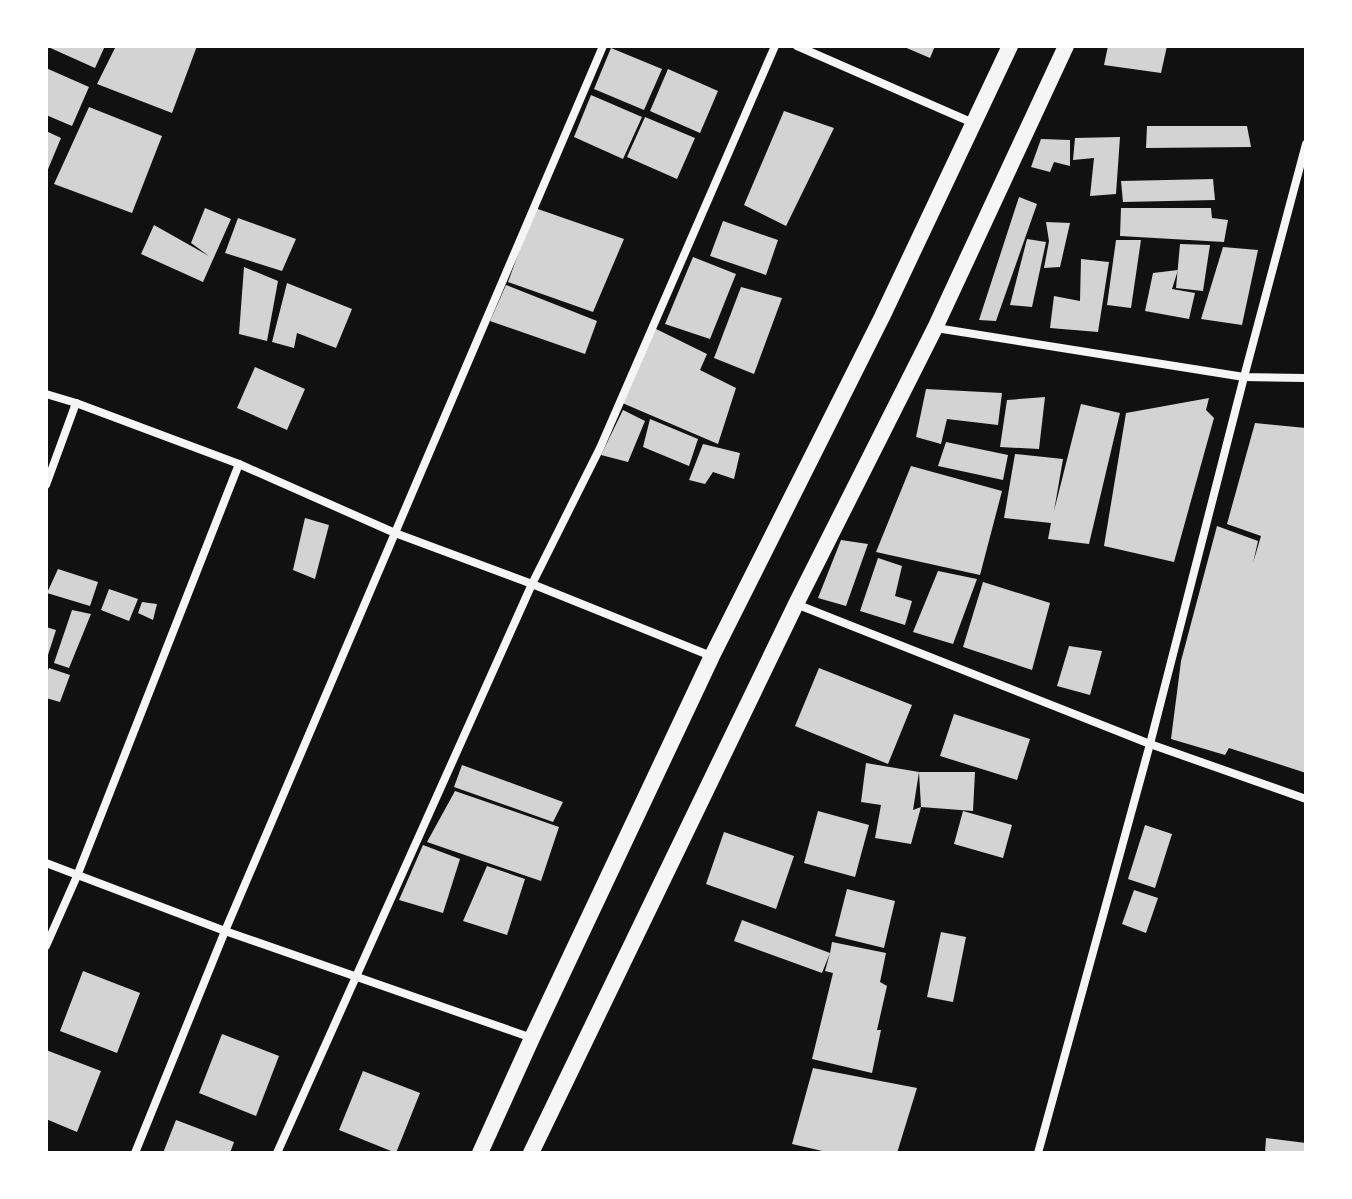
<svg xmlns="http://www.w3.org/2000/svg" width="1352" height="1199" viewBox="0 0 1352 1199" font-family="Overpass,sans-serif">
<rect width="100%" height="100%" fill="#111"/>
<g fill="#d3d3d3">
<polygon points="46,46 105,46 95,68"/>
<polygon points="116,46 197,46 172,113 97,84"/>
<polygon points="902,46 935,46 930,58"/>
<polygon points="1108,46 1167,46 1161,73 1104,65"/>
<polygon points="611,48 662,69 644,110 594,89"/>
<polygon points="46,68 89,87 72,126 46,115"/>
<polygon points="668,69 718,91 700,133 650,111"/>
<polygon points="591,95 642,117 623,159 574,137"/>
<polygon points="89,107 162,136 132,213 54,184"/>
<polygon points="784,111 834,128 786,226 744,205"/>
<polygon points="645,117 695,138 677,179 627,157"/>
<polygon points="1147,126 1247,126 1251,147 1146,148"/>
<polygon points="46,131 61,138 46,174"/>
<polygon points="1120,137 1116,194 1090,196 1094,158 1073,160 1075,138"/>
<polygon points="1041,139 1070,140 1070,166 1054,162 1050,172 1031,167"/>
<polygon points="1213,179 1215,200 1123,202 1121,181"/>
<polygon points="1019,197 1037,204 996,321 979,320"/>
<polygon points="205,208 231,219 203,282 141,254 154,225 209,256 191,243"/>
<polygon points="535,208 624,239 593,312 508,282"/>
<polygon points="1121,208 1211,208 1212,218 1228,220 1224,242 1120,236"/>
<polygon points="238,218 296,239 282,271 225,253"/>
<polygon points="723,221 778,240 766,275 710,256"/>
<polygon points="1046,222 1070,223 1060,267 1044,268 1049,241"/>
<polygon points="1027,239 1046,242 1032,307 1010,305"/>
<polygon points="1116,240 1141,240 1131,308 1107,305"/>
<polygon points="1180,244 1210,245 1203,291 1176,288"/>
<polygon points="1223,247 1258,250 1242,325 1201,319"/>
<polygon points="693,257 736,274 710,339 665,324"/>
<polygon points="1081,259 1109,262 1098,332 1050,328 1054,296 1080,301"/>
<polygon points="244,267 278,281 267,341 239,334"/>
<polygon points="1178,270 1172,289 1195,293 1189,319 1145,311 1153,273"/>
<polygon points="287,283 352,309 336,348 297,333 294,348 272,342"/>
<polygon points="506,285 597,321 585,354 490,321"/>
<polygon points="741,287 782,298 754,374 714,358"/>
<polygon points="652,327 707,354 700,370 736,388 718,444 620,402"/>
<polygon points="255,367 305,389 287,430 237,408"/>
<polygon points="926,389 1002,393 998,425 947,419 941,444 916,437"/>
<polygon points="1045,397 1039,449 1000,447 1007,400"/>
<polygon points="1209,398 1206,410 1214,418 1174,562 1104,546 1126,413"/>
<polygon points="1081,404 1120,413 1089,544 1048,539 1051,523 1004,518 1015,454 1063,459 1054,511"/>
<polygon points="623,410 645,421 628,462 601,455"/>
<polygon points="650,419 698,439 689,466 643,447"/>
<polygon points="1255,423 1306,428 1306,773 1229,748 1225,755 1171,739 1181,661 1217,526 1258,541 1253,563 1261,536 1227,524"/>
<polygon points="946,442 1008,455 1003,480 938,466"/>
<polygon points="703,444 740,453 734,479 713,472 705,484 689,480"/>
<polygon points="911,466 1002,491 980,575 876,552"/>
<polygon points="305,518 329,525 315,579 293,570"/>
<polygon points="841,540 868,544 846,606 818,598"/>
<polygon points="878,558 902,566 895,596 912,601 905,625 860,611"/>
<polygon points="58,569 98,582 90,606 47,593"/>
<polygon points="938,571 977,579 953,644 913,632"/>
<polygon points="983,582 1050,603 1032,670 963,647"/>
<polygon points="109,589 138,599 129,621 101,610"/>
<polygon points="142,602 157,604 153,620 138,613"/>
<polygon points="72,610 91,614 69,668 54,663"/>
<polygon points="46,627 56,630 48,655 46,654"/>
<polygon points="1069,646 1102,651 1090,695 1057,686"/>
<polygon points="49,668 70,675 60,702 46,698 46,675"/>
<polygon points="819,668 912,705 888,764 795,726"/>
<polygon points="954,714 1030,739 1017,780 940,756"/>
<polygon points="866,763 919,772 913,810 921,807 911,844 875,838 881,805 861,802"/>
<polygon points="462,765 563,802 553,822 454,787"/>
<polygon points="919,772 975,772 973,811 921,807"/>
<polygon points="455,791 559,827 541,881 427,842"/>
<polygon points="818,811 869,825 855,877 804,863"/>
<polygon points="963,811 1012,825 1003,858 954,844"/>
<polygon points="1145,825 1172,834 1155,888 1128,879"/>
<polygon points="724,832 794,856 776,909 706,884"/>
<polygon points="423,845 460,859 443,913 399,900"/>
<polygon points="487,866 525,879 507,935 463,921"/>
<polygon points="847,889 895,901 884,948 835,936"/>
<polygon points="1134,890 1158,898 1146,933 1122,924"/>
<polygon points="742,920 830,953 832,942 886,953 880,982 887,986 877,1030 881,1030 872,1073 812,1059 833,973 825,971 830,953 822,973 734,941"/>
<polygon points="941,932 966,937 953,1002 927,997"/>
<polygon points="83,971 140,993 117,1053 60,1031"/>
<polygon points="222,1034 279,1056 256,1116 199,1093"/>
<polygon points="46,1050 101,1071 77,1132 46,1119"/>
<polygon points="813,1068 917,1088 897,1153 831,1153 792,1144"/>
<polygon points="363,1071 420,1093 396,1153 339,1130"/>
<polygon points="176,1120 234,1142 230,1153 163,1153"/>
<polygon points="1266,1138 1306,1143 1306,1153 1265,1153"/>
</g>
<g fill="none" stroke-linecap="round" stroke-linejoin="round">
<g stroke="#f5f5f5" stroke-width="8">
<polyline points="797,46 973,123"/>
<polyline points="936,328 1244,377 1306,378"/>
<polyline points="46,394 76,403 239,464 395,533 532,584 711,656"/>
<polyline points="46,485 76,403"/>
<polyline points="796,604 1150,744 1306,799"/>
<polyline points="46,863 225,931 532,1038"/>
<polyline points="46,946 77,876 239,464"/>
<polyline points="135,1153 225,931 603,46"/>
<polyline points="277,1153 532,584 600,448 775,46"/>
<polyline points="1038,1153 1150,744 1244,377 1306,144"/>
</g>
<g stroke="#f5f5f5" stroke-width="16">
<polyline points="480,1153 532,1038 712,656 882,317 1010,46"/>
<polyline points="531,1153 796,604 935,328 1066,46"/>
</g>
</g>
<rect width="1352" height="1199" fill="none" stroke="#ffffff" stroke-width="96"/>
</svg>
